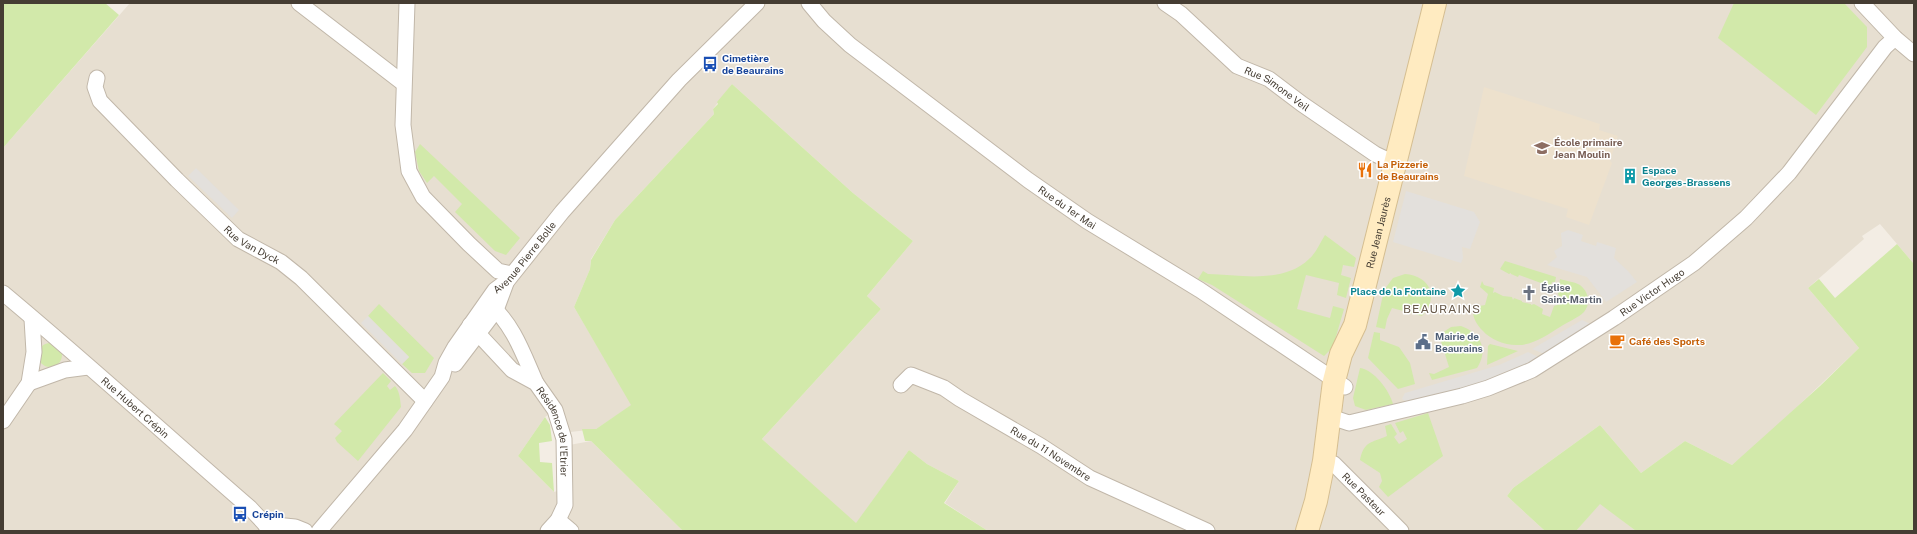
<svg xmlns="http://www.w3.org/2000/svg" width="1917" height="534" viewBox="0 0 1917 534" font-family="'Public Sans',sans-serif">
<rect width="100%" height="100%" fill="#f3ede4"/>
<g fill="#e7dfd1">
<polygon points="130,3 1914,3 1914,264 1880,224 1862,236 1864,239 1808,288 1859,348 1760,442 1732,465 1685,441 1641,473 1600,425 1513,488 1507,496 1545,531 988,531 945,503 959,481 927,464 909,450 856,524 762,439 881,309 867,296 913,241 853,193 732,84 713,109 714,114 615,220 591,259 590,269 574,307 632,405 596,429 562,433 555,410 545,417 518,456 554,492 564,489 564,446 591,441 683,531 3,531 3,148"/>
<polygon points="1600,503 1636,531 1576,531"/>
</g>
<polygon fill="#ede1cd" points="1484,87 1600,124 1599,130 1618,136 1610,161 1612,163 1589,225 1566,217 1568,209 1464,176"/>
<g fill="#d2e9aa">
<polygon points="3,3 105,3 119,15 3,148"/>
<polygon points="1734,3 1844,3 1867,27 1867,47 1816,115 1718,38"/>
<polygon points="732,84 853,193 913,241 867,296 881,309 762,439 856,523 909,450 927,464 959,481 944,503 988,531 683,531 591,441 585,441 582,429 596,429 631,405 574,307 590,269 591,260 615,220 714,114 713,109 718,104 717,102"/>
<polygon points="420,144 520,238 506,255 495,251 455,212 462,204 434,176 427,183 419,171 415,152"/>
<path d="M 1325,235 L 1356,258 L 1354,267 L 1343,265 L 1341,275 L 1351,278 L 1346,298 L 1337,295 L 1339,283 L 1306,275 L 1297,309 L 1330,318 L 1333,306 L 1344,309 L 1333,347 L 1324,356 L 1212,285 L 1198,279 L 1203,271 L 1208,274 C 1241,275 1283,284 1309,259 C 1316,253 1320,243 1325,235 Z"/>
<polygon points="1897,244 1914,264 1914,531 1636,531 1600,504 1576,531 1545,531 1507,496 1513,488 1600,425 1641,473 1685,441 1732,465 1820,386 1859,348 1808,288 1819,279 1835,298"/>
<polygon points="1505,261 1556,277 1555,282 1552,282 1551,285 1549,286 1519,275 1518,277 1511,274 1511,273 1509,274 1500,269"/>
<path d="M 1405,274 C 1430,276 1440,297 1422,316 L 1392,308 L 1387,319 L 1385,329 L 1376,327 L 1384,290 L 1393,278 Z"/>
<path d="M 1560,279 C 1566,281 1575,282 1580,285 C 1589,292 1591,304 1584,312 C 1578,318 1567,322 1560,327 C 1547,335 1532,346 1516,345 C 1504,345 1490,339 1483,331 C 1476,324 1472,317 1473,307 L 1485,305 L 1488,294 L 1480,287 L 1482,281 L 1484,285 L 1494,288 L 1493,293 L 1495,292 L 1503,296 L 1512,297 L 1513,300 L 1514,298 L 1522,301 L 1522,302 L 1531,304 L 1531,305 L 1534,304 L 1543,309 L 1542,314 L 1550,317 L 1554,306 L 1560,304 L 1558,302 L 1560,298 L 1558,294 Z"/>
<polygon points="379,304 434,358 425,373 412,373 402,364 409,357 368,316"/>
<path d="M 1461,326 C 1481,333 1489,350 1477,368 L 1432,380 L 1429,373 L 1434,374 L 1449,367 L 1439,335 L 1451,327 Z"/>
<polygon points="1374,332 1380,333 1380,340 1399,347 1410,363 1415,384 1398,389 1368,358"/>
<circle cx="50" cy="355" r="12"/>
<polygon points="1490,344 1518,351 1487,365 1488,346"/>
<path d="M 1360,368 C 1374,370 1389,390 1393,404 L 1366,410 L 1355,406 L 1353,398 Z"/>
<path d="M 383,373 L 391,381 L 387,386 L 390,390 L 395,386 C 400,392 400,399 401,407 L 358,461 L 337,442 L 335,438 L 342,431 L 334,424 Z"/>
<path d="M 1428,413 L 1443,456 L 1388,497 L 1379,487 L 1382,481 L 1380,473 L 1360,460 C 1364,441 1371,443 1387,436 L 1385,426 L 1391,424 L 1397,434 L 1394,437 L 1399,444 L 1407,439 L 1403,431 L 1400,433 L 1395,423 Z"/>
<polygon points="545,417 550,425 552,441 539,443 540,462 552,463 554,492 518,456"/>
</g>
<g fill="#e3e0dc">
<polygon points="196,168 239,210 232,218 188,176"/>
<polygon points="1406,191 1474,212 1480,222 1470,249 1462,247 1463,258 1461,263 1393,242"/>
<polygon points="1568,230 1583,235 1581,241 1596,246 1597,242 1616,248 1614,258 1628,271 1637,282 1606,302 1587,277 1547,265 1557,257 1554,251 1562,246 1561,233"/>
<polygon points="368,316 409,357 402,364 361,323"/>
<polygon points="1582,320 1595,326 1547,355 1532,349"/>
<polygon points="1528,352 1542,359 1519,371 1411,404 1402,399 1405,393 1499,365"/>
</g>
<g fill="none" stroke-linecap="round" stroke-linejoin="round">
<defs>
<g id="street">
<polyline points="299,3 403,83"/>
<polyline points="407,3 403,125 409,171 423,197 469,244 498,271 512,274"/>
<path id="s1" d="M 809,3 L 824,21 L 850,45 L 1028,180 L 1087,221 L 1200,290 L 1345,387"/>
<path id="s2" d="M 1165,3 L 1181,14 L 1237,66 L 1269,79 L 1302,104 L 1375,154 L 1396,164"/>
<polyline points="1862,3 1895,38 1914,54"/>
<path id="s3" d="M 97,78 L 95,87 L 100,101 L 177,180 L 238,239 L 281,262 L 301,278 L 425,401"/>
<path id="s4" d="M 3,293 C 87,363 167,436 250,508 L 265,524 L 269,531"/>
<path d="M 489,304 C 513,323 524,356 536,383"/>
<path id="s5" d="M 470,325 L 512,370 L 536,383 L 555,410 L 564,439 L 565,505 L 558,520 L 548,531"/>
<polyline points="455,364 496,310 506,283"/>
<polyline points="29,383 65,370 88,367"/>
<path id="s6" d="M 901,385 L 911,375 L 944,388 L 960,399 L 1041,446 L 1090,478 L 1207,531"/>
<path id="s7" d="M 1331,417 L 1349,423 L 1462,396 L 1488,388 L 1532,370 L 1614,318 L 1694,263 L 1746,218 L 1789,173 L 1885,47 L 1895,38"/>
<polyline points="3,421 29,383 34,352 32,319"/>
<path id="s8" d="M 1324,461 L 1334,464 L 1401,531"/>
<polyline points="558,520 571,531"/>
<polyline points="265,524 295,527 305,531"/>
<path id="s9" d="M 319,531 L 405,430 L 442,377 L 446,363 L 455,347 L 495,290 L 507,281 L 562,212 L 639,125 L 679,80 L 757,3"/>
</g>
<g id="secondary">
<path id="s10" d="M 1307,531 L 1316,501 L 1324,461 L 1334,381 L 1341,354 L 1355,325 L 1435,3"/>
</g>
</defs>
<use href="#street" stroke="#c1b7a9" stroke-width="17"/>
<use href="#secondary" stroke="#d5be91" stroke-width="24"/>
<use href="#street" stroke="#fff" stroke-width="15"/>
<use href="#secondary" stroke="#ffebc1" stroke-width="22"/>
</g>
<defs>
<symbol id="bus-bare" viewBox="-9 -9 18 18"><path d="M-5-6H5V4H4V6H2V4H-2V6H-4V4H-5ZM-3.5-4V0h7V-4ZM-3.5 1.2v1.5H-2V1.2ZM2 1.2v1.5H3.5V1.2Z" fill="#1a4fb4" stroke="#fff" stroke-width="2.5" paint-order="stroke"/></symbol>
<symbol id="school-bare" viewBox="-9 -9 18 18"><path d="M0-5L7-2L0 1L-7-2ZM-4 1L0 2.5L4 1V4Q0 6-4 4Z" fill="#8d6e63" stroke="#fff" stroke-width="2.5" paint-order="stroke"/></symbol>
<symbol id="restaurant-bare" viewBox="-9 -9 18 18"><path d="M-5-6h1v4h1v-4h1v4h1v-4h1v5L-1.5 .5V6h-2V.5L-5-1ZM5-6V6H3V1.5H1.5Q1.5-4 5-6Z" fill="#e8710a" stroke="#fff" stroke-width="2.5" paint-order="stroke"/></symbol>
<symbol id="building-bare" viewBox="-9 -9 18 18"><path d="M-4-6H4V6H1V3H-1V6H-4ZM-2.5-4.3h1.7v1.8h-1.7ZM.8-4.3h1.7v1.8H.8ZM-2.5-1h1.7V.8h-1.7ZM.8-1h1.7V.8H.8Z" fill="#0f9aa8" stroke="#fff" stroke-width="2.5" paint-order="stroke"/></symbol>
<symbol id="sight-bare" viewBox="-9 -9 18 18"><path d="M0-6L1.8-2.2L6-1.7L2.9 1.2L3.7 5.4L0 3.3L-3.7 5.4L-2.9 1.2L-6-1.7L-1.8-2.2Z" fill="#0f9aa8" stroke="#fff" stroke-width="2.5" paint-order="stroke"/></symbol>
<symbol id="church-bare" viewBox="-9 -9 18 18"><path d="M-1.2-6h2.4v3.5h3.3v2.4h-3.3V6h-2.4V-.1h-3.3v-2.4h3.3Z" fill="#6b7280" stroke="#fff" stroke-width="2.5" paint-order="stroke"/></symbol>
<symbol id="cafe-bare" viewBox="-9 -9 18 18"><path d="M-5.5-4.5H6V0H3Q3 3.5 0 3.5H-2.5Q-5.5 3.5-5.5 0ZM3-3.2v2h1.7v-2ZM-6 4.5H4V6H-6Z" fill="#e8710a" stroke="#fff" stroke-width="2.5" paint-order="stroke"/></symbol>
<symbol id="civic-bare" viewBox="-9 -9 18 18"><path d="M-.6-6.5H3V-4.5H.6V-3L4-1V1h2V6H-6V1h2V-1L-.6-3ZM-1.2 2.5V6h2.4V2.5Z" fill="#5c6f8a" stroke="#fff" stroke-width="2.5" paint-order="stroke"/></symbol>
</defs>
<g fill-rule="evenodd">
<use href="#bus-bare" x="699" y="53" width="22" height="22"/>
<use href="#school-bare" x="1531" y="137" width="22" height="22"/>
<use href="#restaurant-bare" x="1354" y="159" width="22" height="22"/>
<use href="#building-bare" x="1619" y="165" width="22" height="22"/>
<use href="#sight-bare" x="1447" y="280" width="22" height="22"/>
<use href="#church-bare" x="1518" y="282" width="22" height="22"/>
<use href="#cafe-bare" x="1606" y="330" width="22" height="22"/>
<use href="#civic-bare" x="1412" y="331" width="22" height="22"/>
<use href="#bus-bare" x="229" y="503" width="22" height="22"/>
</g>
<g text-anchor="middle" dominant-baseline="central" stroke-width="3" stroke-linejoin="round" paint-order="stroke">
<g font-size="10" font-weight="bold" fill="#164399" stroke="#fff" text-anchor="start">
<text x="722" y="58">Cimetière<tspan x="722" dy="12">de Beaurains</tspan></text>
<text x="252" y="514">Crépin</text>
</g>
<g font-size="10" fill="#453d33" stroke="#fff">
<text stroke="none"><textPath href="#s2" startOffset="142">Rue Simone Veil</textPath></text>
<text stroke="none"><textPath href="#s1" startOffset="330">Rue du 1er Mai</textPath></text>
<text stroke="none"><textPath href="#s10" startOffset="308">Rue Jean Jaurès</textPath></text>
<text stroke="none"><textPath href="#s3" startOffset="234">Rue Van Dyck</textPath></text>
<text stroke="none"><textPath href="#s9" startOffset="344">Avenue Pierre Bolle</textPath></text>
<text stroke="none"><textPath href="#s7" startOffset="353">Rue Victor Hugo</textPath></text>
<text stroke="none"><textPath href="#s4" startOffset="175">Rue Hubert Crépin</textPath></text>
<text stroke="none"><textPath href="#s5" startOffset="142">Résidence de l'Etrier</textPath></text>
<text stroke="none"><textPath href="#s6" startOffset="175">Rue du 11 Novembre</textPath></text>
<text stroke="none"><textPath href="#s8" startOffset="53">Rue Pasteur</textPath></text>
</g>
<g font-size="10" font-weight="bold" fill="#785e54" stroke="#fff" text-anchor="start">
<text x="1554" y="142">École primaire<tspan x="1554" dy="12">Jean Moulin</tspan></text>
</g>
<g font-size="10" font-weight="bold" fill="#c56008" stroke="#fff" text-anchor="start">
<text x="1377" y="164">La Pizzerie<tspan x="1377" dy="12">de Beaurains</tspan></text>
<text x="1629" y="341">Café des Sports</text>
</g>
<g font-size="10" font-weight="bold" fill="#0d838f" stroke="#fff" text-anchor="start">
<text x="1642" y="170">Espace<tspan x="1642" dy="12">Georges-Brassens</tspan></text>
<text x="1446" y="291" text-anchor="end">Place de la Fontaine</text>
</g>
<g font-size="10" font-weight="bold" fill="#5b616d" stroke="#fff" text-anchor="start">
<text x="1541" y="287">Église<tspan x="1541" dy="12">Saint-Martin</tspan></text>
</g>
<g font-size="10" font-weight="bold" fill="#4e5e75" stroke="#fff" text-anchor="start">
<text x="1435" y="336">Mairie de<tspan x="1435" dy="12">Beaurains</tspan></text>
</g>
<g font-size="12" letter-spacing="1" fill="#685a4a" stroke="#fff">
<text x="1442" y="309">BEAURAINS</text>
</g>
</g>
<rect width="1917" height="534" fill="none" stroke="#453d33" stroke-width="8"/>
</svg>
